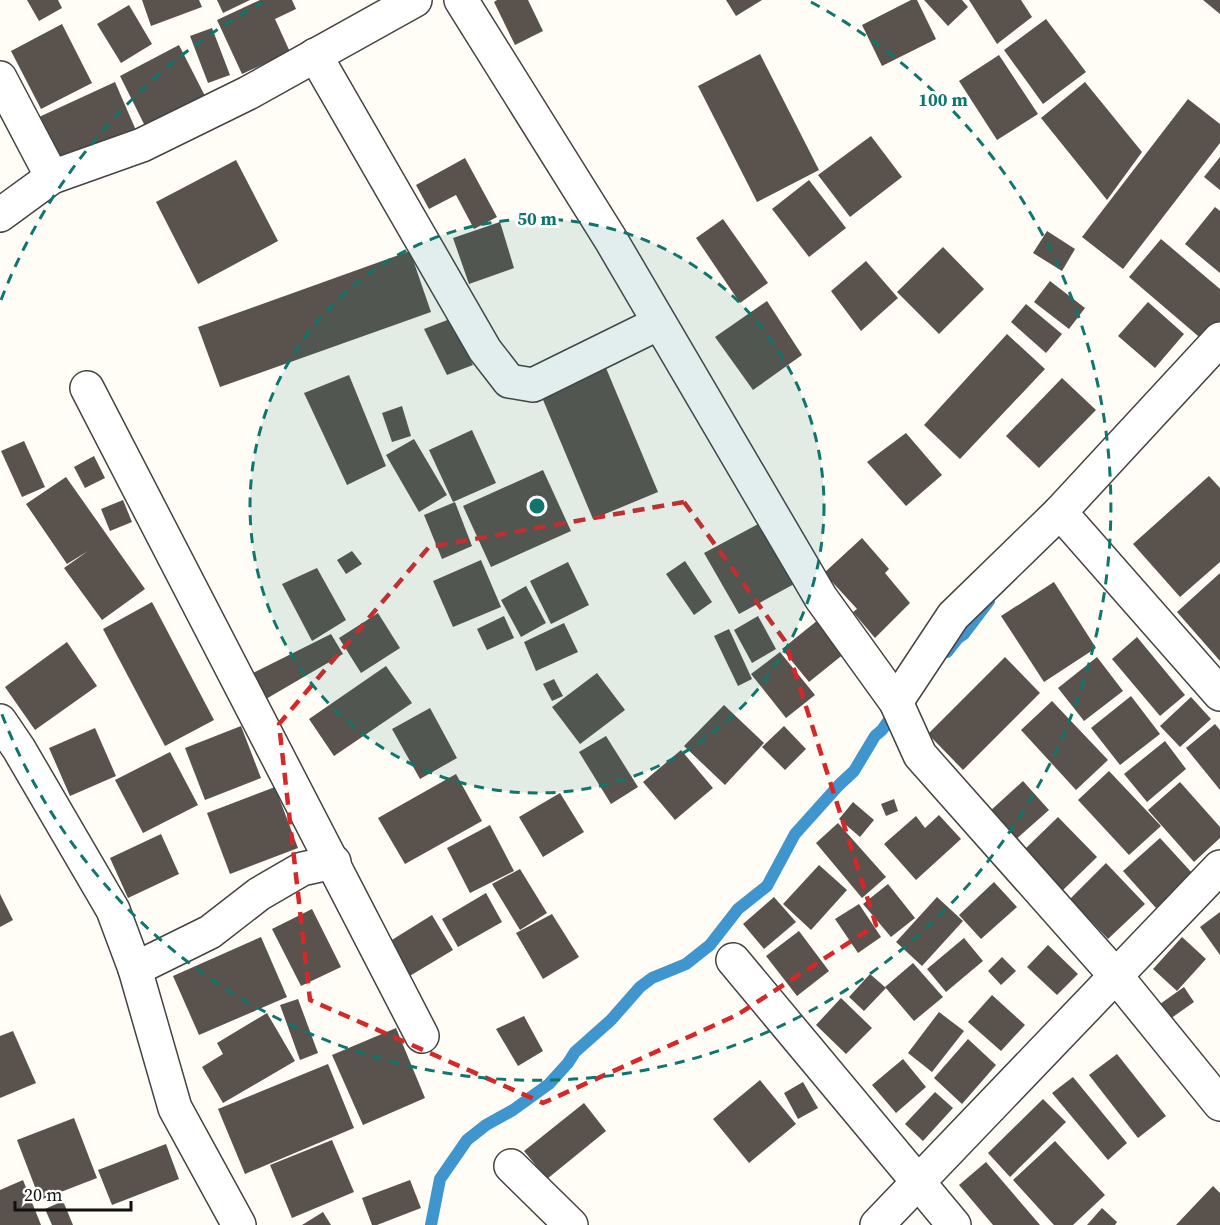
<svg xmlns="http://www.w3.org/2000/svg" width="1220" height="1225" viewBox="0 0 1220 1225" font-family="'Source Serif 4',serif">
<rect width="100%" height="100%" fill="#fffdf5"/>
<g fill="none" stroke-linecap="round" stroke-linejoin="round">
<g stroke="#3f96cf" stroke-width="12">
<polyline points="947,652 958,638 964,634 989,601"/>
<polyline points="431,1225 440,1179 467,1140 486,1125 513,1110 549,1084 568,1063 575,1052 611,1020 640,987 652,978 686,964 710,945 738,909 767,886 795,834 839,785 854,771 875,736 882,730 896,710"/>
</g>
</g>
<g fill="#5a524d">
<polygon points="27,0 58,0 62,8 39,21"/>
<polygon points="142,0 199,0 202,7 151,26"/>
<polygon points="217,0 250,0 223,13"/>
<polygon points="260,0 292,0 296,9 275,19 290,52 242,74 217,20"/>
<polygon points="497,0 528,0 543,31 515,45 494,2"/>
<polygon points="726,0 762,0 736,16"/>
<polygon points="911,0 917,0 936,39 882,66 862,25"/>
<polygon points="924,0 962,0 968,7 948,26"/>
<polygon points="969,0 1021,0 1032,17 997,44"/>
<polygon points="1203,0 1220,0 1220,14"/>
<polygon points="129,5 152,44 121,63 97,24"/>
<polygon points="1046,19 1086,72 1043,104 1004,50"/>
<polygon points="62,24 92,83 41,109 11,51"/>
<polygon points="212,28 230,75 208,83 190,36"/>
<polygon points="179,45 205,96 145,126 120,76"/>
<polygon points="760,54 819,170 757,202 698,86"/>
<polygon points="999,55 1038,114 997,140 959,81"/>
<polygon points="115,82 138,135 62,169 39,117"/>
<polygon points="1085,82 1142,152 1107,200 1041,118"/>
<polygon points="1188,99 1220,124 1220,143 1123,269 1082,237"/>
<polygon points="871,136 902,177 850,217 818,175"/>
<polygon points="1220,157 1220,190 1204,177"/>
<polygon points="465,158 497,217 474,229 456,195 429,209 416,185"/>
<polygon points="236,160 278,241 198,284 156,202"/>
<polygon points="809,180 846,228 809,257 772,209"/>
<polygon points="1215,207 1220,211 1220,273 1185,244"/>
<polygon points="723,219 768,283 740,303 696,238"/>
<polygon points="500,222 514,268 469,284 453,238"/>
<polygon points="1047,231 1075,249 1062,271 1033,253"/>
<polygon points="1161,239 1220,289 1220,335 1211,347 1129,277"/>
<polygon points="943,247 984,289 939,334 897,292"/>
<polygon points="410,251 431,312 220,387 198,327"/>
<polygon points="866,261 898,298 861,331 831,291"/>
<polygon points="1050,281 1085,308 1069,329 1034,302"/>
<polygon points="767,301 802,355 753,390 715,337"/>
<polygon points="1148,302 1184,334 1155,368 1118,336"/>
<polygon points="1026,304 1062,334 1046,353 1011,322"/>
<polygon points="450,319 473,365 447,375 424,329"/>
<polygon points="1007,334 1045,369 960,459 924,425"/>
<polygon points="606,368 658,492 593,519 541,395"/>
<polygon points="349,375 386,466 347,485 304,393"/>
<polygon points="1062,378 1096,410 1039,468 1006,436"/>
<polygon points="402,406 411,436 392,442 382,413"/>
<polygon points="472,430 496,483 453,502 429,450"/>
<polygon points="906,433 942,475 906,506 867,462"/>
<polygon points="414,439 447,495 419,512 386,455"/>
<polygon points="24,441 45,487 22,497 1,451"/>
<polygon points="94,456 105,478 85,488 74,467"/>
<polygon points="543,470 571,531 491,567 463,506"/>
<polygon points="1209,476 1220,488 1220,562 1180,597 1133,544"/>
<polygon points="66,477 145,589 102,620 64,568 88,551 67,564 26,504"/>
<polygon points="123,500 132,522 110,531 101,509"/>
<polygon points="455,502 472,546 442,559 424,515"/>
<polygon points="762,522 796,583 739,614 704,553"/>
<polygon points="862,538 889,569 885,573 910,603 875,638 853,612 857,609 824,573"/>
<polygon points="352,551 362,564 346,574 337,560"/>
<polygon points="481,560 501,607 453,627 433,581"/>
<polygon points="685,561 712,602 694,615 666,574"/>
<polygon points="568,562 589,605 551,624 530,581"/>
<polygon points="317,568 346,620 312,641 282,584"/>
<polygon points="1220,573 1220,661 1177,612"/>
<polygon points="1054,582 1096,648 1044,682 1001,616"/>
<polygon points="526,586 546,623 521,637 501,600"/>
<polygon points="152,602 214,720 165,746 103,629"/>
<polygon points="378,613 400,648 361,673 339,638"/>
<polygon points="504,616 514,638 487,650 477,629"/>
<polygon points="758,616 776,649 752,663 734,630"/>
<polygon points="818,620 845,653 809,682 782,649"/>
<polygon points="564,623 578,652 536,671 524,642"/>
<polygon points="729,629 752,679 738,686 714,636"/>
<polygon points="331,634 343,654 266,699 251,674"/>
<polygon points="1137,637 1185,695 1160,716 1112,659"/>
<polygon points="67,642 97,686 35,730 5,687"/>
<polygon points="780,652 815,695 786,718 751,674"/>
<polygon points="1005,657 1040,693 963,770 928,734"/>
<polygon points="1097,657 1123,691 1084,721 1058,688"/>
<polygon points="386,666 412,703 334,756 309,719"/>
<polygon points="597,673 625,710 580,744 552,707"/>
<polygon points="554,679 563,696 552,701 543,684"/>
<polygon points="1131,696 1160,734 1120,765 1091,728"/>
<polygon points="1191,697 1211,719 1180,747 1160,726"/>
<polygon points="1052,701 1108,760 1076,790 1021,730"/>
<polygon points="724,705 764,743 725,785 684,746"/>
<polygon points="430,708 457,758 420,779 392,729"/>
<polygon points="1215,724 1220,730 1220,790 1186,748"/>
<polygon points="241,726 261,778 205,800 185,748"/>
<polygon points="784,726 806,749 785,770 762,747"/>
<polygon points="95,728 116,776 70,796 49,748"/>
<polygon points="606,736 638,787 611,804 579,752"/>
<polygon points="1165,741 1186,769 1147,802 1124,774"/>
<polygon points="681,750 713,788 675,820 643,782"/>
<polygon points="170,752 198,805 143,833 115,780"/>
<polygon points="1109,771 1161,826 1129,855 1078,800"/>
<polygon points="456,774 482,821 405,864 378,818"/>
<polygon points="1023,781 1049,810 1014,841 989,812"/>
<polygon points="1180,782 1220,827 1220,838 1194,862 1148,810"/>
<polygon points="275,787 298,848 230,874 207,813"/>
<polygon points="560,793 584,832 543,857 519,817"/>
<polygon points="894,799 898,811 886,816 881,804"/>
<polygon points="853,802 874,820 860,837 839,819"/>
<polygon points="939,815 961,839 916,880 884,844 916,816 925,828"/>
<polygon points="1058,817 1097,857 1061,892 1023,851"/>
<polygon points="838,823 886,877 862,898 816,843"/>
<polygon points="490,825 514,871 470,893 447,848"/>
<polygon points="161,834 179,874 128,898 110,858"/>
<polygon points="1160,838 1193,874 1156,908 1123,871"/>
<polygon points="1106,863 1145,904 1108,939 1070,899"/>
<polygon points="819,865 847,890 811,930 783,904"/>
<polygon points="520,869 547,913 520,930 492,884"/>
<polygon points="994,882 1017,907 981,939 959,915"/>
<polygon points="888,884 915,918 891,937 863,904"/>
<polygon points="486,893 502,922 458,947 442,919"/>
<polygon points="0,894 13,920 0,927"/>
<polygon points="774,897 796,922 764,949 743,924"/>
<polygon points="937,897 963,921 922,966 896,942"/>
<polygon points="859,904 881,937 858,953 835,919"/>
<polygon points="312,909 341,967 301,986 272,929"/>
<polygon points="1220,912 1220,955 1200,927"/>
<polygon points="552,914 579,957 543,979 516,933"/>
<polygon points="432,915 453,950 408,977 387,943"/>
<polygon points="799,931 829,971 797,996 766,956"/>
<polygon points="261,937 287,997 199,1035 173,976"/>
<polygon points="1182,937 1206,959 1177,991 1153,969"/>
<polygon points="964,938 983,961 946,992 927,969"/>
<polygon points="1048,945 1078,974 1057,995 1027,967"/>
<polygon points="1002,957 1016,971 1001,985 988,971"/>
<polygon points="913,963 943,997 914,1021 885,987"/>
<polygon points="870,974 886,988 864,1011 849,997"/>
<polygon points="1184,987 1194,1002 1170,1019 1160,1004"/>
<polygon points="992,995 1025,1025 1001,1051 968,1022"/>
<polygon points="841,998 872,1028 846,1054 816,1025"/>
<polygon points="298,999 318,1053 300,1060 280,1005"/>
<polygon points="939,1012 964,1031 932,1072 908,1053"/>
<polygon points="267,1013 295,1061 223,1103 202,1067 223,1054 217,1043"/>
<polygon points="524,1016 543,1051 518,1066 496,1029"/>
<polygon points="396,1028 425,1098 363,1125 332,1055"/>
<polygon points="13,1031 36,1083 0,1098 0,1036"/>
<polygon points="968,1039 996,1065 962,1104 934,1078"/>
<polygon points="1117,1054 1166,1116 1138,1138 1089,1075"/>
<polygon points="903,1059 926,1087 896,1113 872,1085"/>
<polygon points="328,1064 354,1128 245,1174 218,1109"/>
<polygon points="1073,1077 1127,1143 1108,1160 1052,1093"/>
<polygon points="760,1080 796,1124 749,1163 713,1119"/>
<polygon points="803,1082 818,1108 798,1119 784,1093"/>
<polygon points="935,1092 953,1108 923,1141 905,1124"/>
<polygon points="1043,1099 1066,1122 1010,1177 988,1153"/>
<polygon points="584,1103 606,1131 547,1179 524,1151"/>
<polygon points="74,1118 97,1178 40,1200 17,1140"/>
<polygon points="332,1140 354,1192 292,1218 270,1165"/>
<polygon points="1055,1141 1105,1195 1073,1225 1054,1225 1013,1180"/>
<polygon points="166,1144 179,1179 112,1205 98,1170"/>
<polygon points="986,1162 1040,1225 993,1225 959,1185"/>
<polygon points="23,1180 41,1225 0,1225 0,1190"/>
<polygon points="410,1180 421,1208 377,1225 372,1225 362,1198"/>
<polygon points="1213,1186 1220,1193 1220,1225 1176,1225"/>
<polygon points="63,1201 73,1225 52,1225 45,1209"/>
<polygon points="1102,1208 1117,1222 1115,1225 1087,1225"/>
<polygon points="323,1212 331,1225 302,1225"/>
</g>
<g fill="none" stroke-linecap="round" stroke-linejoin="round">
<defs>
<g id="minor">
<polyline points="461,0 611,240 821,598 896,702 920,755 1116,976 1220,1104"/>
<polyline points="315,55 485,350 509,381 533,385 659,323"/>
<polyline points="0,78 52,177"/>
<polyline points="0,215 52,177 142,145 248,93 415,0"/>
<polyline points="87,388 422,1036"/>
<polyline points="1060,512 1220,694"/>
<polyline points="896,702 953,616 1060,512 1220,339"/>
<polyline points="0,721 19,749 113,910 135,969 175,1108 239,1225"/>
<polyline points="733,960 954,1225"/>
<polyline points="135,969 210,932 259,894 302,869 334,862"/>
<polyline points="511,1166 571,1225"/>
<polyline points="877,1225 1220,867"/>
</g>
</defs>
<use href="#minor" stroke="#444" stroke-width="36"/>
<use href="#minor" stroke="#fff" stroke-width="33"/>
</g>
<path fill="none" stroke="#d62828" stroke-width="4.5" stroke-dasharray="12 8" stroke-linejoin="round" d="M 684,502 L 785,641 L 876,925 L 737,1015 L 543,1103 L 310,1000 L 279,724 L 429,547 Z"/>
<circle cx="537" cy="506" r="287" fill="#0f766e" fill-opacity=".12"/>
<g fill="none" stroke="#0f766e" stroke-width="3" stroke-dasharray="10 8">
<circle cx="537" cy="506" r="287"/>
<path d="M1 300A574 574 0 0 1 263 2M811 2A574 574 0 1 1 1 712"/>
</g>
<circle cx="537" cy="506" r="9" fill="#0f766e" stroke="#fff" stroke-width="3"/>
<g font-size="18" text-anchor="middle" font-weight="bold" fill="#0f766e" stroke="#fff" stroke-width="6" stroke-linejoin="round" paint-order="stroke">
<text x="943" y="106">100 m</text>
<text x="537" y="225">50 m</text>
</g>
<path d="M15 1201v9h116v-9" fill="none" stroke="#111111" stroke-width="3"/>
<text x="24" y="1201" font-size="18" fill="#111111" stroke="#ffffff" stroke-width="4.5" paint-order="stroke">20 m</text>
</svg>
